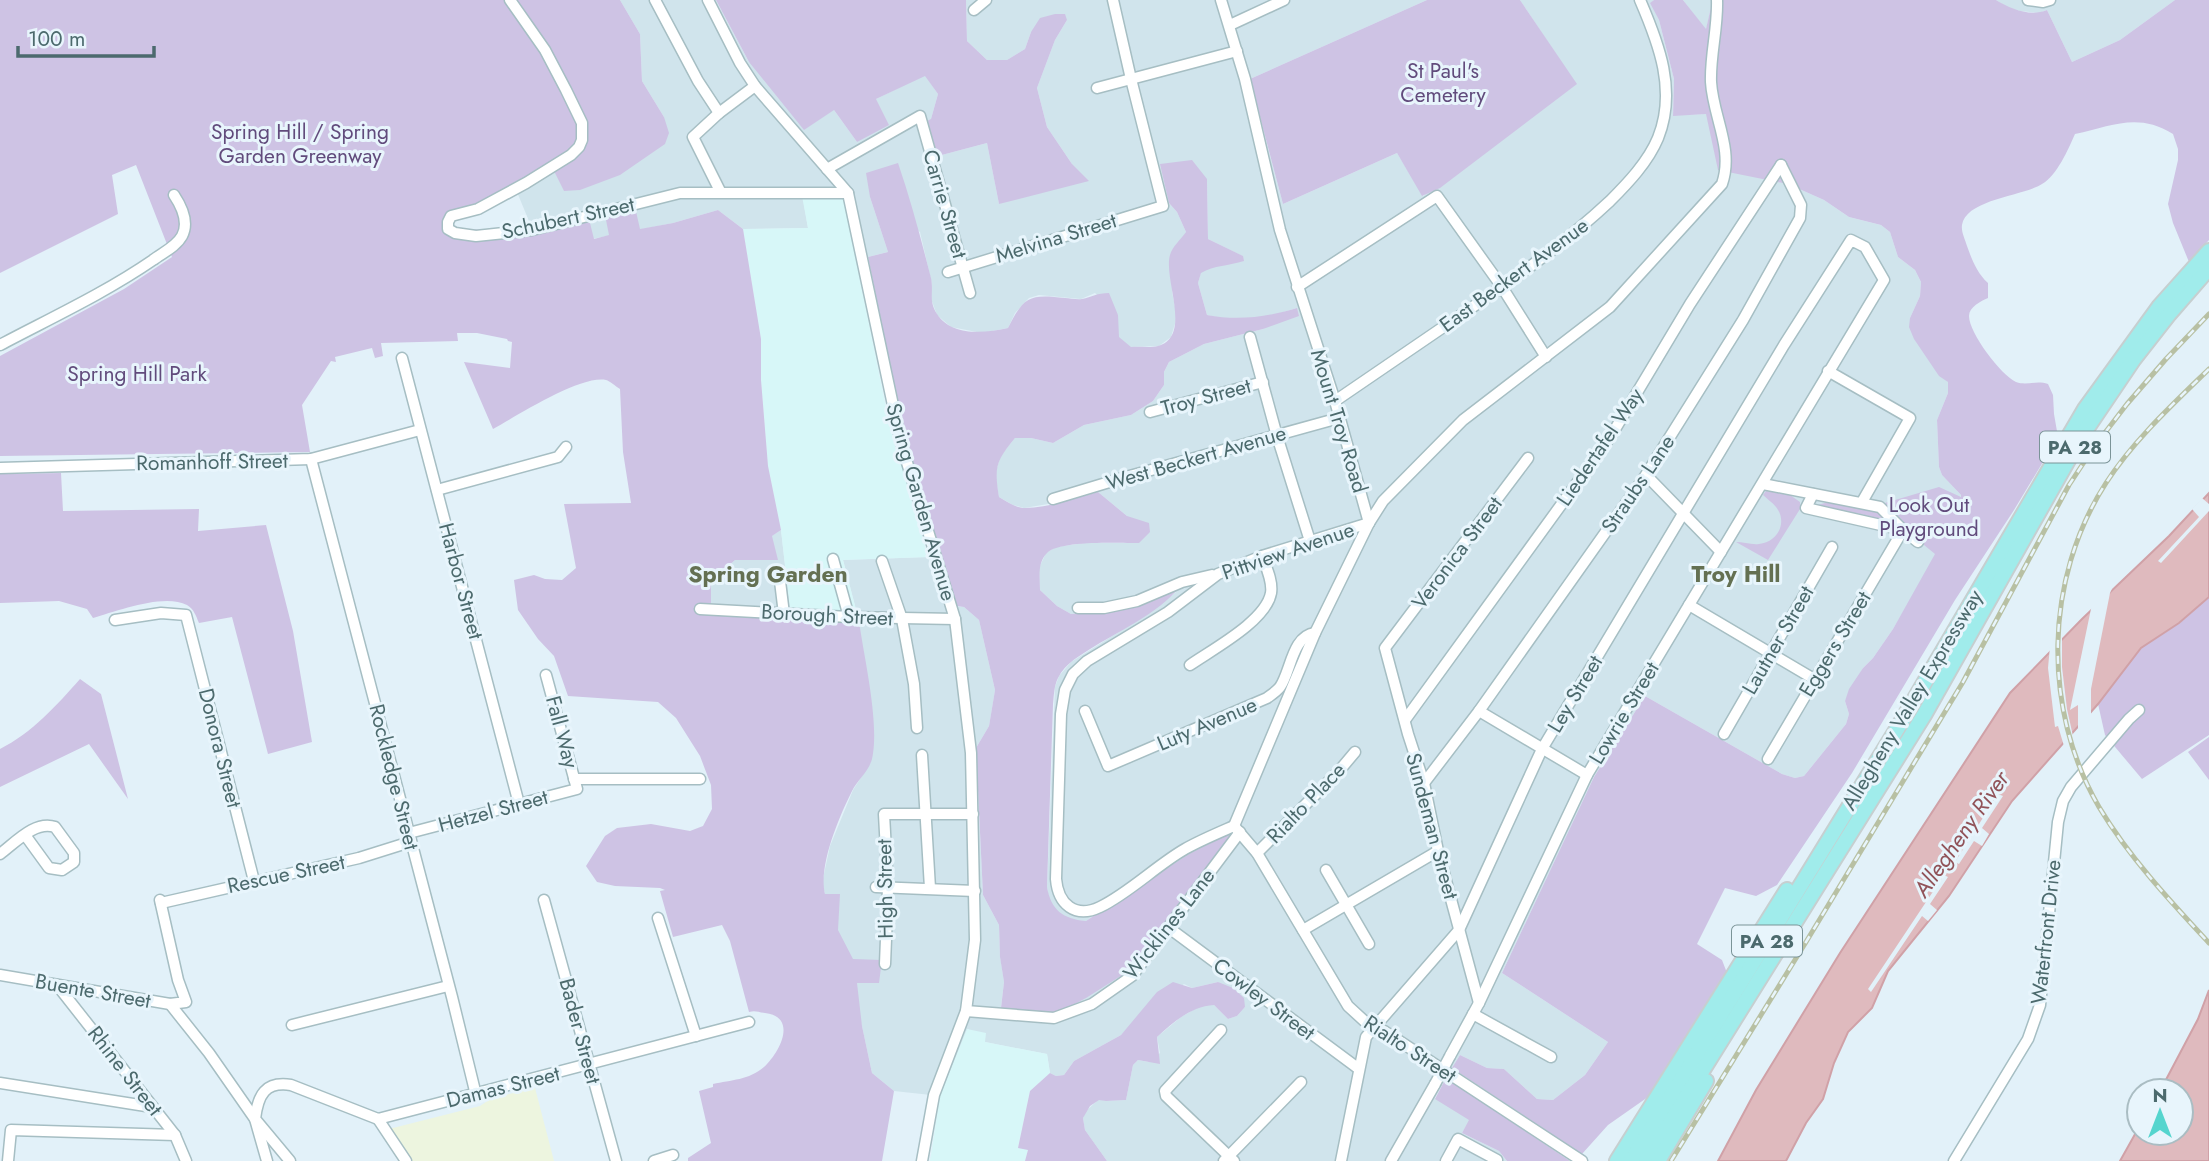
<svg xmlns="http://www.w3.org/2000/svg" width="2209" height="1161" viewBox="0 0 2209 1161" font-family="Jost,sans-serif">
<rect width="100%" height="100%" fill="#e2f1f9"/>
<g fill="#d0e4ec">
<polygon points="620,0 716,0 749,62 834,110 857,142 876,99 925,75 938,94 931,119 938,156 987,143 999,204 1072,164 1047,127 1037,88 1055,40 1067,20 1031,32 1025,49 1007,60 987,60 967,41 966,0 1427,0 1250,79 1283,204 1397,153 1423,196 1576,84 1520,0 1654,0 1651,3 1659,20 1674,79 1673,115 1706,114 1788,184 1824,200 1849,217 1881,225 1890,232 1898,257 1915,270 1921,282 1920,296 1910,318 1948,382 1948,393 1937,420 1939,467 1942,475 1961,495 1960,505 1948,535 1893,629 1873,658 1863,668 1845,701 1849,714 1846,724 1804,776 1795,778 1782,774 1645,696 1594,777 1502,973 1608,1042 1585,1075 1553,1100 1537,1099 1504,1069 1487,1068 1460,1055 1435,1098 1470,1120 1462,1133 1499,1151 1507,1161 1107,1161 1085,1130 1083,1118 1085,1112 1099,1099 1106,1101 1126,1100 1133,1065 1138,1060 1148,1062 1160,1053 1157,1037 1181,1017 1202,1005 1214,1005 1228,1019 1237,1016 1245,1007 1218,982 1192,988 1184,984 1135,1020 1121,1035 1074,1061 1064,1075 1056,1076 1050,1073 1047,1054 985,1042 968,1029 940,1096 894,1091 872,1073 862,1026 822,883 830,846 853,790 871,762 858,617 843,560 928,557 944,606 964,607 979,620 995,690 989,726 976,748 983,895 999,925 1000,956 1004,982 1001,1007 1127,972 1233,833 1086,921 1071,920 1057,912 1049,900 1047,887 1055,687 1059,676 1071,662 1144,616 1176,592 1089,613 1071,614 1057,606 1040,590 1039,568 1046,553 1056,547 1085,543 1139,543 1127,516 1098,492 1048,504 1024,508 1013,505 999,497 995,474 1001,455 1015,438 1031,438 1053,443 1084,425 1131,415 1153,401 1164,385 1164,372 1169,362 1204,344 1263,329 1297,308 1267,317 1225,319 1207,315 1198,283 1201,272 1211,267 1242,256 1208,239 1207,179 1169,203 1177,212 1186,232 1172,292 1177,317 1171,337 1159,346 1130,347 1118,337 1118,315 1095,293 1081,299 1039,295 1029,298 1015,313 1008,328 982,333 951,327 937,315 930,296 932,284 920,232 870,197 888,252 868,257 849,188 801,187 808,228 743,229 718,210 673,223 577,242 531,226 517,192 554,170 664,117 642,81 640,34"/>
<polygon points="1683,0 1716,0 1711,7 1706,30"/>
<polygon points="1996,0 2175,0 2120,40 2072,62 2047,10 2039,13 2012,10"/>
<polygon points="781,530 791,618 711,613 711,581 736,559"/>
</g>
<g fill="#d7f7f8">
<polygon points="802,196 843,197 888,417 928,557 843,560 859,621 791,618 781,530 768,466 761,380 761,339 743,229 808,228"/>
<polygon points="967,1029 986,1033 985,1042 1047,1054 1050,1073 1030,1091 1018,1147 1028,1149 1025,1161 930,1161 940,1096"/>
</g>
<polygon fill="#edf5df" points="535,1088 554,1161 410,1161 389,1129 480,1106 492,1098"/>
<g fill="#cec3e4">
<path d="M 0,0 L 620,0 L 640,34 L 642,81 L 664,117 L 669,133 L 665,144 L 620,175 L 580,190 L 564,191 L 554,171 L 454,218 L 451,223 L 454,228 C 491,233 530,226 566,216 L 567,221 L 589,219 L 594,239 L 609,235 L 605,215 L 635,207 L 640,229 L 673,223 L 718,210 L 743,229 L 761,339 L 761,380 L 768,466 L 781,530 L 772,536 L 778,560 L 735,560 L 711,581 L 711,613 L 859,621 C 864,658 880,724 872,759 C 869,771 857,781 852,791 C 839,817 818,866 825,894 L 840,894 L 838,930 L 853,959 L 882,960 L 879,983 L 857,983 L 862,1026 L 872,1073 L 894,1091 L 882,1161 L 688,1161 L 688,1158 L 711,1143 L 699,1091 L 713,1087 L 713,1084 C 731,1080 749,1080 764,1067 C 780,1052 798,1017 765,1013 C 758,1012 755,1010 749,1012 L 730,941 L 722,925 L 673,937 L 660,891 L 665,890 L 660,888 L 615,886 L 597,882 L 586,866 L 605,836 L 617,828 L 651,824 L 690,831 L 703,826 L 712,809 L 711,785 L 700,756 L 676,718 L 658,702 L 568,696 L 554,656 L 538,639 L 518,610 L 514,580 L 534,575 L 545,579 L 562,580 L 576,568 L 564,504 L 631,503 L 623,452 L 620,389 C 615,386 610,381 606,380 C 580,375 517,416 493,429 L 464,362 L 510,368 L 512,342 L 508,341 L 507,339 L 477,333 L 457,333 L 458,341 L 381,343 L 383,356 L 375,358 L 372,348 L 335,357 L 336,362 L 331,361 L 302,405 L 310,452 L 0,456 L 0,356 L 124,289 L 172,257 L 136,165 L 112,175 L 118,214 L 0,273 Z"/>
<polygon points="716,0 966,0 967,41 987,60 1007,60 1025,49 1031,32 1040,18 1055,14 1065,14 1067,20 1055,40 1037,88 1047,127 1072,164 1089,181 999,204 987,143 938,156 927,121 931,119 938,94 925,76 876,99 889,125 857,142 834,110 804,130 749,62"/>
<polygon points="1427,0 1520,0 1577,84 1440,188 1422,196 1397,153 1283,204 1250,79"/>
<path d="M 1654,0 L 1683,0 L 1706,29 L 1711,7 L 1716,0 L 1996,0 C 2011,9 2030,17 2047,10 L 2072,62 L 2120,40 L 2175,0 L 2209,0 L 2209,240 L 2189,262 L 2173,223 L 2168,204 L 2178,160 L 2178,149 L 2173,134 C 2138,112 2112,126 2075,134 C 2068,150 2057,175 2042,184 C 2024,196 1966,199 1962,225 C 1961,232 1965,239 1967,246 C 1972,260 1977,273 1988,283 L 1988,298 C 1981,301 1969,307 1969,316 C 1969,333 2001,375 2016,382 C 2027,386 2036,380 2048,384 L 2053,395 L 2054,414 L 2058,437 L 2014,510 L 1955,600 L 1852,773 L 1777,885 L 1756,896 L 1725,888 L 1697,944 L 1722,960 L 1727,973 L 1648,1097 L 1608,1125 L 1582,1154 L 1452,1068 L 1460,1055 L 1487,1068 L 1504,1069 L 1537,1099 L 1553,1100 L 1585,1075 L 1608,1042 L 1502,973 L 1594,777 L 1645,696 L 1782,774 L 1795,778 L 1804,776 L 1846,724 L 1849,714 L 1845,701 L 1849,689 L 1863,668 L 1873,658 L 1893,629 L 1935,554 L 1907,531 L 1885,503 L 1939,487 L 1961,497 L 1961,495 L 1942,475 L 1939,467 L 1937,420 L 1948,393 L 1948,382 L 1939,376 L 1914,339 L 1909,327 L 1910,318 L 1920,296 L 1921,282 L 1915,270 L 1898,257 L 1890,232 L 1881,225 L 1849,217 L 1824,200 L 1788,184 L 1718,170 L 1706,114 L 1673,116 L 1674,79 L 1659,20 L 1650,3 Z"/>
<path d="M 1192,160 L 1207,179 L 1208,239 L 1243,256 L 1244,261 C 1229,266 1214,265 1201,273 L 1198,283 L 1207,315 C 1238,321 1267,317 1297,308 L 1299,316 L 1263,329 L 1204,344 L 1169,362 L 1164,372 L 1164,385 L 1153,401 L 1131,415 L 1084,425 L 1053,443 L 1031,438 L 1015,438 C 996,461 994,467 999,497 C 1007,502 1016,508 1025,508 C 1049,508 1075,498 1098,492 L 1127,516 L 1149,523 L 1150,532 L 1139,543 C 1120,543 1059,540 1047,553 C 1037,563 1040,577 1040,590 L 1057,606 L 1071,614 L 1089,613 L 1166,584 L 1182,583 C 1167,608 1120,631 1095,646 C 1081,655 1065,663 1058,678 C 1054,686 1054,695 1053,704 L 1047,887 C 1051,910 1063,919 1086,921 L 1189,854 L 1234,831 L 1127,972 L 1086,998 L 1056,1014 L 1001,1008 L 1004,982 L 1000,957 L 999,925 L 983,895 L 976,748 L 989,726 L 995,690 L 979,620 L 964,607 L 956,606 L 910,463 L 868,257 L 888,252 L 870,197 L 866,173 L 898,163 C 911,201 921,239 931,278 C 934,292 928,300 937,314 C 952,337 985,333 1008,328 C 1024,296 1030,294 1065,298 C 1070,298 1077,300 1082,299 C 1092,297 1097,293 1109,293 L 1118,315 L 1119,337 L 1131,347 C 1139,346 1150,348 1158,346 C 1193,336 1163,279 1170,255 C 1172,247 1181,239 1186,232 L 1177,212 L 1169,203 L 1160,164 Z"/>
<path d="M 61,473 L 63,511 L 199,509 L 198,531 L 266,525 L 293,631 L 312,742 L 268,754 L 232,617 L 199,623 C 196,616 194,609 187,605 C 164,593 117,611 93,618 L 87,609 L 59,601 L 0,603 L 0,474 Z"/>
<path d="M 1766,491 L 1790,495 L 1800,502 L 1800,509 L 1768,560 L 1736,542 C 1743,542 1752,545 1759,544 C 1778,542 1788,522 1776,507 C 1772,502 1767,499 1763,495 Z"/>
<polygon points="1828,502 1875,510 1886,520 1856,513 1853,515 1819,507 1818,505"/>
<polygon points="2209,597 2209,735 2142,779 2105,735 2098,704 2141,648 2180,623"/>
<path d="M 80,679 L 101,694 L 128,799 L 89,744 L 0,787 L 0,749 C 32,733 57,705 80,679 Z"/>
<polygon points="2209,737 2209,780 2188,752"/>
<path d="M 1173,982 L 1192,988 L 1218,982 L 1233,988 L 1244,998 L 1245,1007 L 1237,1016 L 1228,1019 L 1214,1005 C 1192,1006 1173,1022 1157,1037 L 1160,1064 L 1138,1060 L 1133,1065 L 1126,1100 L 1106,1101 L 1099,1100 L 1090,1106 L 1083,1118 L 1085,1130 L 1107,1161 L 1025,1161 L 1028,1150 L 1018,1148 L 1030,1091 L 1050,1073 L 1056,1076 L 1064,1075 L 1074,1061 L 1121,1035 L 1157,992 Z"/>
<polygon points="1446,1078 1570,1161 1507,1161 1499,1151 1462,1133 1469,1120 1435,1099"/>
</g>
<g fill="#dfbabe" stroke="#d0a1a7" stroke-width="2">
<polygon points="2209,493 2209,597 2179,623 2141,648 2098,704 2012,801 1949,896 1888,971 1872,1008 1848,1032 1834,1063 1823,1099 1806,1123 1786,1161 1718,1161 1756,1090 1840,953 2010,693 2082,619 2169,536"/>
<polygon points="2209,990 2209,1161 2120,1161 2139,1127 2139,1133 2181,1133 2181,1091 2160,1091 2198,1019"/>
</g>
<g fill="#e2f1f9">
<polygon points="2202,498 2209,504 2209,511 2161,563 2158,561 2199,517 2192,509"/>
<polygon points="2115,582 2110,593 2091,689 2091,717 2078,731 2078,705 2070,710 2092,604"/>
<polygon points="2062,634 2062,667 2067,709 2073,736 2064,746 2058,726 2055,727 2048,668 2050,646"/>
<polygon points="1998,794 2003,796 1982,828 1989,834 1982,846 1974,841 1959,864 1955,862"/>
<polygon points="1944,875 1948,877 1930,904 1937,910 1928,921 1922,916 1871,992 1868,989"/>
</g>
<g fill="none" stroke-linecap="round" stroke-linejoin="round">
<defs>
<g id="minor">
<polyline points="510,0 545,50 566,90 582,123 582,140 579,147 571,155 526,183 478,209 451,216 448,222 448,229 455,233 476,236 532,230 680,193 848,193"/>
<polyline points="655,0 698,81 719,113"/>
<polyline points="708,0 740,63 755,86 848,193 901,443 955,619 971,753 975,940 966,1011 934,1095 922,1161"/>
<polyline points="1221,0 1245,79 1280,230 1335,401 1369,523"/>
<polyline points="2028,0 2043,2 2050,0"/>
<polyline points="974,10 986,0"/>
<polyline points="1230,25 1284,0"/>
<polyline points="1097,88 1237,51"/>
<polyline points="827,169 920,116 970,293"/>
<polyline points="720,191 693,137 719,113 755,86"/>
<polyline points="948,272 1163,206 1131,79 1113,0"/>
<polyline points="1297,287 1437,196 1502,287 1546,357"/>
<polyline points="1250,337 1277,436 1310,541"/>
<path d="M 0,345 C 51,318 105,293 153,260 C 162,253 176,247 182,236 C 189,223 182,207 174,195"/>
<polyline points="402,358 519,804"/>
<polyline points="1828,371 1910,418 1862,502"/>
<path d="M 1335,401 C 1376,373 1417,345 1458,317 C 1511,281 1563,245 1610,201 C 1628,183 1648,162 1658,138 C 1677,91 1659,44 1640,0"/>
<polyline points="1150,412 1263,382"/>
<polyline points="311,459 452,997 476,1095"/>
<polyline points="0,468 311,459 420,430"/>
<polyline points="1646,475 1721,552"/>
<polyline points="1763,484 1880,507 1903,530 1768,759"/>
<polyline points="437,490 558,457 566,447"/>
<polyline points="1813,494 1806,508 1903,530 1918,542"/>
<polyline points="1053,499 1126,477 1339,418"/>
<polyline points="833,559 849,617"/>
<polyline points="882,561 902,619 914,684 917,728"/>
<polyline points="779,573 784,614"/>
<polyline points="1689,605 1814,679"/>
<polyline points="1078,608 1104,608 1137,601 1182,582 1212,575"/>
<polyline points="700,609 849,617 955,619"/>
<polyline points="115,620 161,613 186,615 254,881"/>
<path d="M 1190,665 C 1213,649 1266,621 1271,593 C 1273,581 1266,567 1262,556"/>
<path d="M 1085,711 L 1108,766 L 1267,698 C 1271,695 1277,691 1280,687 C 1291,671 1292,636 1315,633"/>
<polyline points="1479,711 1587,775"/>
<polyline points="1405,720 1611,436 1690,304 1781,165"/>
<polyline points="1724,734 1832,547"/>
<polyline points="922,755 930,888"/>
<polyline points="574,779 700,779"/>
<polyline points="1424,783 1479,711 1646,475 1743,320 1800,218 1801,205 1781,165"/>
<path d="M 1234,826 L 1315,633 L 1369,523 L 1383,501 L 1463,420 L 1610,307 L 1722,184 C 1734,149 1713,117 1711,82 C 1710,55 1718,28 1717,0"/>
<path d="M 1234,826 C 1218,833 1201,840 1185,849 C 1157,865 1129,893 1100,907 C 1075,919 1058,904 1056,879 L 1061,714 L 1065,690 L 1073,674 L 1087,661 L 1168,612 L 1218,574 L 1262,556 L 1369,523"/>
<polyline points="1234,826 1257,853 1348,1006 1372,1028 1384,1031 1582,1161"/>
<polyline points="409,833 577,789 546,675"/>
<polyline points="1257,853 1339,771 1355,752"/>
<path d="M 0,854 C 15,843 35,820 55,827 L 74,853 L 74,862 L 62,870 L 49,868 L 25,835"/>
<polyline points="1326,870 1369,944"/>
<polyline points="876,887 975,891"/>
<polyline points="544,900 616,1161"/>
<polyline points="161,903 359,858 410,842"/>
<polyline points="658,918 696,1036"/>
<polyline points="1169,928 1359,1069"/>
<polyline points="1303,930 1438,851"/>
<polyline points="885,964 888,888 884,814 973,814"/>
<polyline points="0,975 170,1004 186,1002 178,980 160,900"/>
<polyline points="57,985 175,1135 186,1161"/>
<polyline points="1479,1003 1438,851 1424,783 1408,734 1385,648 1528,458"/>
<polyline points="170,1004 209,1053 255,1119 267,1161"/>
<polyline points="966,1011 1054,1018 1092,1004 1132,976 1240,832"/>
<polyline points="1473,1014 1551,1057"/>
<polyline points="292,1025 448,986"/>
<polyline points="1221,1030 1165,1091 1166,1096 1234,1161"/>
<polyline points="0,1083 152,1107"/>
<polyline points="378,1119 406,1161"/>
<polyline points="8,1161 11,1130 175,1135"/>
<path d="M 290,1161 L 255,1119 C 258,1095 265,1081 291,1085 L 378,1119 L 749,1022"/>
<polyline points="654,1161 673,1155"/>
<polyline points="1224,1161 1301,1082"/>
<polyline points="1341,1161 1366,1037 1459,930 1542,749 1784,345 1851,240 1865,247 1884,280 1587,775 1479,1003 1450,1056"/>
<polyline points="1391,1161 1435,1084"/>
<polyline points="1446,1161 1458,1139 1497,1160 1496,1161"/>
<polyline points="1954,1161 2028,1039 2040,1005 2058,822 2063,801 2071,787 2129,719 2139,710"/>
</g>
<g id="highway">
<polyline points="1617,1161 1787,890"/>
<polyline points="1631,1161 1902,721 2085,409 2159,307 2209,251"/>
<polyline points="1646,1161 1924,715 2081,437 2133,360 2169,314 2209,268"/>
<polyline points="1658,1161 1706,1081"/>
</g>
</defs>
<use href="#minor" stroke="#a6bec3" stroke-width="13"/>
<use href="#highway" stroke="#c6cfd0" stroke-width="18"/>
<use href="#minor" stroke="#fff" stroke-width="10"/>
<use href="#highway" stroke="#a0eceb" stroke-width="14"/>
<defs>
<g id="rail">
<path d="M 2209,369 C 2173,404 2133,441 2106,483 C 2044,579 2042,709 2099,807 C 2129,857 2170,901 2209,943"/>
<polyline points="1671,1161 1806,942 1963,682 2069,485 2094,447 2127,404 2166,359 2209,314"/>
</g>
</defs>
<use href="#rail" stroke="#b8c0a3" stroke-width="5"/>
<use href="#rail" stroke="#e8f5fc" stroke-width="2.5" stroke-dasharray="8" stroke-linecap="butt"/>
<defs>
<polyline id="minor-bridge" points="1435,1084 1450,1056"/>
</defs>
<use href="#minor-bridge" stroke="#a6bec3" stroke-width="13" stroke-linecap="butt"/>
<use href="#minor-bridge" stroke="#fff" stroke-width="10"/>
</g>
<g text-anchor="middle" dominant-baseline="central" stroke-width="6" stroke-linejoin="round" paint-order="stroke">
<g fill="#e8f5fc" stroke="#7b9498" stroke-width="2">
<rect x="2040" y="431.5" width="70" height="31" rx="5"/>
<rect x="1732" y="925.5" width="70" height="31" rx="5"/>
</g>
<g font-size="19" font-weight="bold" fill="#4c6a6d">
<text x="2075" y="447">PA 28</text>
<text x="1767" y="941">PA 28</text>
</g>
<g font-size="21" fill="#614b7c" stroke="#e8f5fc">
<text x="1443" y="71">St Paul's<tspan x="1443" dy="24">Cemetery</tspan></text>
<text x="300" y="132">Spring Hill / Spring<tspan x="300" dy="24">Garden Greenway</tspan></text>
<text x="137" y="374">Spring Hill Park</text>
<text x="1929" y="505">Look Out<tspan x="1929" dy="24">Playground</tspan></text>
</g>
<g font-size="21" fill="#4c6a6d" stroke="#e8f5fc">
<text transform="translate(945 204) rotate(74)">Carrie Street</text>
<text transform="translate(568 218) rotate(-12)">Schubert Street</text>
<text transform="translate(1056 238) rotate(-17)">Melvina Street</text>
<text transform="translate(1514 275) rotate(-36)">East Beckert Avenue</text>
<text transform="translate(1206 397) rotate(-15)">Troy Street</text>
<text transform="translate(1339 421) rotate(73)">Mount Troy Road</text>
<text transform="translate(1600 447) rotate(-56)">Liedertafel Way</text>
<text transform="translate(1196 458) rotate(-16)">West Beckert Avenue</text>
<text transform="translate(212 462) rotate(-1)">Romanhoff Street</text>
<text transform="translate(1638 484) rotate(-56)">Straubs Lane</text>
<text transform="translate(921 502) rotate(74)">Spring Garden Avenue</text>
<text transform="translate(1288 551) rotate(-19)">Pittview Avenue</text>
<text transform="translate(1457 553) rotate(-53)">Veronica Street</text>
<text transform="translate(461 581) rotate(75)">Harbor Street</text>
<text transform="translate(827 615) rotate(3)">Borough Street</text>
<text transform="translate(1778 640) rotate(-60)">Lautner Street</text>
<text transform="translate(1835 644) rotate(-59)">Eggers Street</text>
<text transform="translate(1575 694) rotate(-59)">Ley Street</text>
<text transform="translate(1912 700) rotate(-59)">Allegheny Valley Expressway</text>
<text transform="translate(1624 713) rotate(-59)">Lowrie Street</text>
<text transform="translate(1207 724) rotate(-23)">Luty Avenue</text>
<text transform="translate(562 732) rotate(75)">Fall Way</text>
<text transform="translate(220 748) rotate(76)">Donora Street</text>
<text transform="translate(394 777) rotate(76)">Rockledge Street</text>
<text transform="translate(1306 803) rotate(-46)">Rialto Place</text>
<text transform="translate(493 811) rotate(-15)">Hetzel Street</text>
<text transform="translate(1432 826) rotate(75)">Sundeman Street</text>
<text transform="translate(286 874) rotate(-12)">Rescue Street</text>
<text transform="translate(885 889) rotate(-91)">High Street</text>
<text transform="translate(1169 924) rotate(-52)">Wicklines Lane</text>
<text transform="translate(2046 932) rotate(-84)">Waterfront Drive</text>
<text transform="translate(93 991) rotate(10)">Buente Street</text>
<text transform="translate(1264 999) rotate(37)">Cowley Street</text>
<text transform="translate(580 1031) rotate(75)">Bader Street</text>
<text transform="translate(1410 1049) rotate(33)">Rialto Street</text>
<text transform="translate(125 1071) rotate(52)">Rhine Street</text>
<text transform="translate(503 1087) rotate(-14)">Damas Street</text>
</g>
<g font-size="23" font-weight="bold" fill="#647052" stroke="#e8f5fc">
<text x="768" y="574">Spring Garden</text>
<text x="1736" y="574">Troy Hill</text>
</g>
<g font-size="23" font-style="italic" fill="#915359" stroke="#e8f5fc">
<text transform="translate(1961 834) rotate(-55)">Allegheny River</text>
</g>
</g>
<g transform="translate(2160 1112)"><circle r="33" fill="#e8f5fc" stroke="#aabdc3" stroke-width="2"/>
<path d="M0-5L12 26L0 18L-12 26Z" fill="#55d5ce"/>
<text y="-10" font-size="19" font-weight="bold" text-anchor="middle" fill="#4c6a6d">N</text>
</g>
<path d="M18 46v10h136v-10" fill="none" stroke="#4c6a6d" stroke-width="3.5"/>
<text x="28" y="46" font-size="21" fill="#4c6a6d" stroke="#e8f5fc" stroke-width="5" paint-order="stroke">100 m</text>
</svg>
